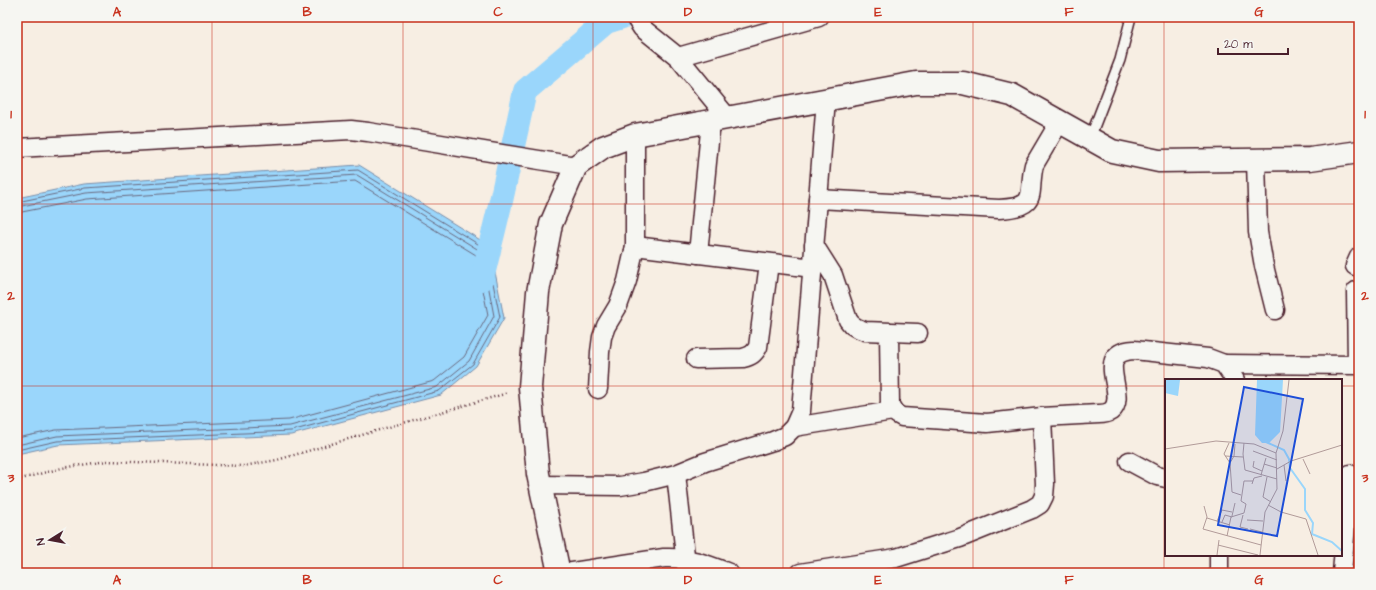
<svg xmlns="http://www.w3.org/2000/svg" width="1376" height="590" viewBox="0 0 1376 590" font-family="'Architects Daughter',sans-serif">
<rect width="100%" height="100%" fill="#f7eee3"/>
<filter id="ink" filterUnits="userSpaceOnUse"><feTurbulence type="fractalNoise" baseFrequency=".025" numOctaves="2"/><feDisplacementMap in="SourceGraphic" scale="8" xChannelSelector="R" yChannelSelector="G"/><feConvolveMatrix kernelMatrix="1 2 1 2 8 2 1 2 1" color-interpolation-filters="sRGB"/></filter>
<g filter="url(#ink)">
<polygon fill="#9ad6fb" stroke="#7a8da8" points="359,165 490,246 504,318 476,366 441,395 291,435 58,445 17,454 17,198 84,184"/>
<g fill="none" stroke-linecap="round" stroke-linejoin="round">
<g stroke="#6a687e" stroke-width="1">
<polyline points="17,202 85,188 358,170 486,249 500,317 473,364 439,391 291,431 57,441 17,450"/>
<polyline points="17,207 86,193 357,175 482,252 494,316 469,361 437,387 290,426 57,436 17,445"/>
<polyline points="17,213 87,199 355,181 476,255 488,315 464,357 434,381 289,420 56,430 17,438"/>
</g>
<polyline stroke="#9ad6fb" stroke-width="24" points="482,279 501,201 525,91 606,22 622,17"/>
<defs>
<polyline id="service" points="1090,138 1120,60 1131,17"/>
<g id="minor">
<polyline points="635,17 642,28 678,57 728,118"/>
<polyline points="678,57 819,17"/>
<polyline points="17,148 351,130 368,132 576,166"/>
<polyline points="1256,160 1258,232 1264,266 1275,310"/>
<path d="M 818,199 L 999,209 C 1041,207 1027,193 1034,165 L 1060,121"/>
<polyline points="814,245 833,275 848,320 852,325 857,328 865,331 918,333"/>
<polyline points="635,246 813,268"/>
<polyline points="698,254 711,121"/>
<polyline points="1355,266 1359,257"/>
<path d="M 889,333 L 890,405 C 893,411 895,414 902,417 L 987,423 L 1042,417 L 1099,414 C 1103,414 1108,413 1111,411 C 1130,396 1091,352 1134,350 L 1208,358 L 1224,364 L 1235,380"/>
<path d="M 696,359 L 743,358 C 751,356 754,354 758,347 L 769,263"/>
<polyline points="1224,364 1357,365 1356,291"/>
<polyline points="598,389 600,352 602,337 606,326 618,306 627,281 635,246 635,135"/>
<polyline points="794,427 893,411"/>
<polyline points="1129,461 1157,476 1166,478"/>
<polyline points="676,474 687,573"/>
<polyline points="540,485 620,486 644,482 676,474 705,462 773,441 785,436 794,427 801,411 826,100"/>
<path d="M 566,573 L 664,558 C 689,557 706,564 729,573"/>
<polyline points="800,573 896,558 960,538 1032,509 1040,504 1044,496 1045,484 1042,417"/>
<polyline points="1219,573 1219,555"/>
<polyline points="1342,573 1350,474"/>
</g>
<polyline id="tertiary" points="559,573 538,474 530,387 538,292 551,224 576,166 603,147 635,135 916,83 963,83 1012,95 1112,151 1159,161 1310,159 1359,152"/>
</defs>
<use href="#service" stroke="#4a1f2b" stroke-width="12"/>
<use href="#minor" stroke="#4a1f2b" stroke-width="21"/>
<use href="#tertiary" stroke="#4a1f2b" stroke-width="25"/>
<polyline stroke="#4a1f2b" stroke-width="2.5" stroke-dasharray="1 3" stroke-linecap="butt" points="17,480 62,468 107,461 243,466 277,460 396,425 508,393"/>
<use href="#service" stroke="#f6f6f2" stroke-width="9"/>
<use href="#minor" stroke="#f6f6f2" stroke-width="18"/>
<use href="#tertiary" stroke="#f6f6f2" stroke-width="22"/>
</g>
</g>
<path fill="none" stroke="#c8321e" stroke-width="1" stroke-opacity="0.55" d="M 212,17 L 212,573M 403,17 L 403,573M 593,17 L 593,573M 783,17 L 783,573M 973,17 L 973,573M 1164,17 L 1164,573M 17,204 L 1359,204M 17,386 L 1166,386M 1341,386 L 1359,386"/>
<g transform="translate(1165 379)">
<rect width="177" height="177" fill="#f7eee3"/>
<path d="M 0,1 L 15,1 L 13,17 L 0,14 ZM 92,1 L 118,1 L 115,53 L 104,64 L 97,64 L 90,56 Z" fill="#9ad6fb"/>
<path fill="none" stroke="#9ad6fb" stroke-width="2" d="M 101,63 L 119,71 L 124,80 L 125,89 L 140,110 L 140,131 L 148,144 L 147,155 L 167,163 L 177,172"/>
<path fill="none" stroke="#b29b99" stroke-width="1" d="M 64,64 L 59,75 L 65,84 L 67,113 L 76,116M 79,64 L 78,75 L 80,91 L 112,100M 0,70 L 51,62 L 89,65 L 111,74 L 112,110 L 100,133 L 95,176M 88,72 L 112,81M 111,74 L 118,52 L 124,1M 60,77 L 78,78M 138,80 L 145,95M 89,82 L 88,88 L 97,92M 65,84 L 69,77 L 70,65M 99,85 L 112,89M 119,86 L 121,102M 112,90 L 126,82 L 177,66M 96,96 L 101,79M 102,98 L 98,118 L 106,123M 87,105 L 89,99 L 97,97M 103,126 L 116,133 L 141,140 L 153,176M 39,127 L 42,138 L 38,150 L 96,166M 78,136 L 75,148 L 83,150M 67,137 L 70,124M 42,139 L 65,146M 82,141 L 98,142M 52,142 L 57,131 L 67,133M 57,143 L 60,136 L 67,138M 85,150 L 97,153M 62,157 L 66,138 L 79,134 L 81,125 L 76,122 L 79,102 L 88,102M 53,166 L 93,176M 52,176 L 54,161"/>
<path fill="#1d4ed8" fill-opacity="0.15" stroke="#1d4ed8" stroke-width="2" d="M 79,8 L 138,20 L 112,157 L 53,146 Z"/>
<rect width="177" height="177" fill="none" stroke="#4a1f2b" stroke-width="2"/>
</g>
<rect width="1376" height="590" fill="none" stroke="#f6f6f2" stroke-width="44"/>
<g transform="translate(50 540) rotate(259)" stroke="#f6f6f2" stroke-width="3" paint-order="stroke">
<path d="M0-3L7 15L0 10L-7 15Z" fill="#4a1f2b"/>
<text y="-6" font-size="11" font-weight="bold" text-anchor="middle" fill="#4a1f2b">N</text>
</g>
<path d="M1218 48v6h70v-6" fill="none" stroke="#4a1f2b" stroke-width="2"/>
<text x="1224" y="48" font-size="12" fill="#4a1f2b" stroke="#f6f6f2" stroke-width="3" paint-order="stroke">20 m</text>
<rect x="22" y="22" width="1332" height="546" fill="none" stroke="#c8321e" stroke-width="1.5"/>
<g font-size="13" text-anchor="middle" font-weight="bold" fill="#c8321e">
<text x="117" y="16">A</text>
<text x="307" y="16">B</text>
<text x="498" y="16">C</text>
<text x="688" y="16">D</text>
<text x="878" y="16">E</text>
<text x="1069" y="16">F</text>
<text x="1259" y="16">G</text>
<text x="11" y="118">1</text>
<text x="1365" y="118">1</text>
<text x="11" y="300">2</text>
<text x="1365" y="300">2</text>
<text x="11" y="482">3</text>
<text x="1365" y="482">3</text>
<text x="117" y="584">A</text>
<text x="307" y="584">B</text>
<text x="498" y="584">C</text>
<text x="688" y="584">D</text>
<text x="878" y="584">E</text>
<text x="1069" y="584">F</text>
<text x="1259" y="584">G</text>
</g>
</svg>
